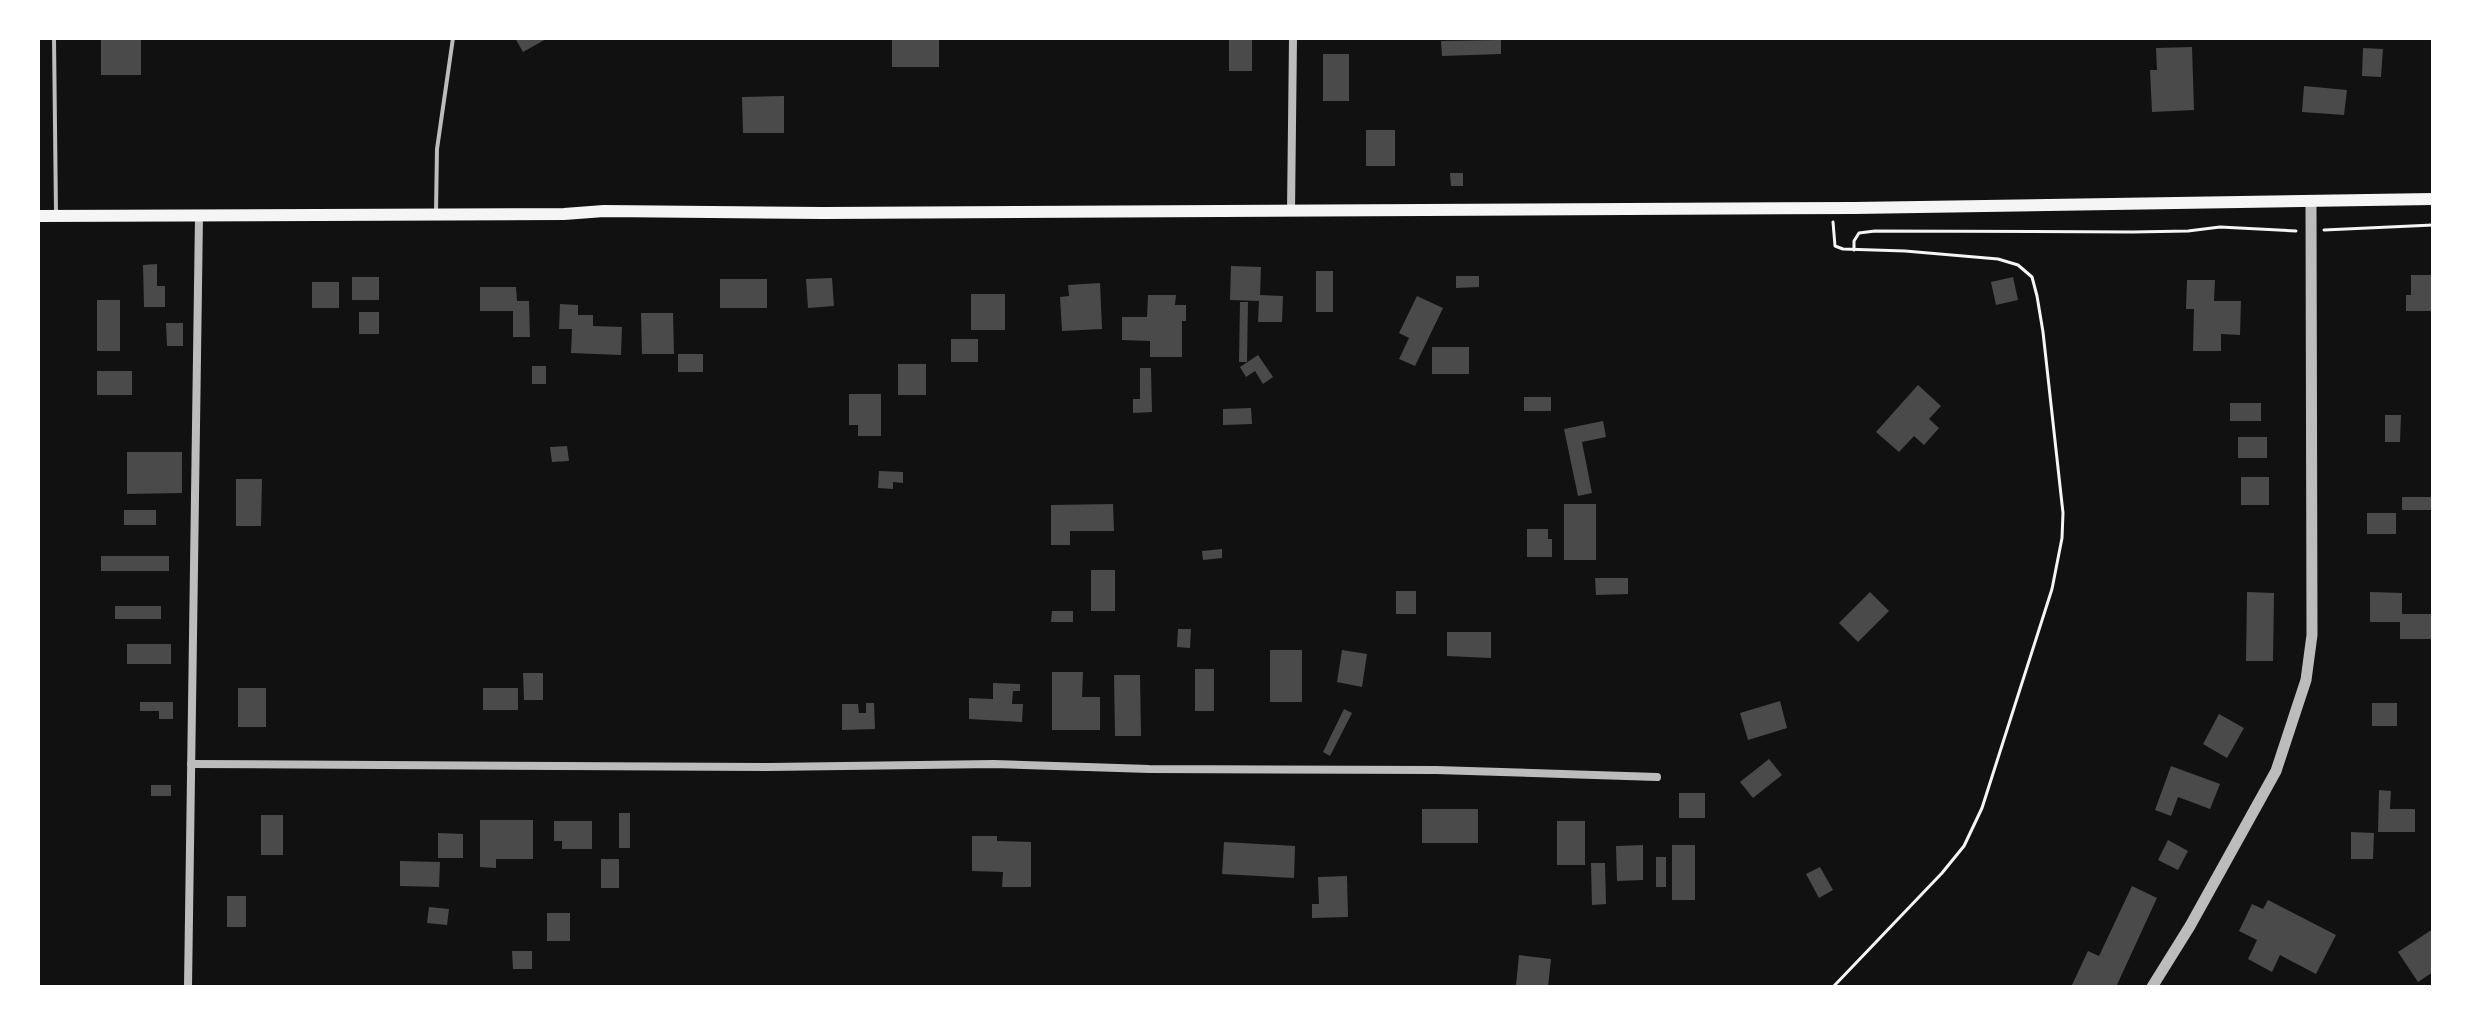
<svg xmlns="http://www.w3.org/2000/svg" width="2471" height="1025" viewBox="0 0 2471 1025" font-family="'Public Sans',sans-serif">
<rect width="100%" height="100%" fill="#111"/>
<g fill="#4a4a4a">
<rect x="101" y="38" width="40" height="37"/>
<polygon points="515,38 548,38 523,52"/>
<rect x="892" y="38" width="47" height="29"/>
<rect x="1229" y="39" width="23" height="32"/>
<polygon points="1501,40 1501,54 1442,56 1441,41"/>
<polygon points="2192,47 2194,110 2152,112 2150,70 2157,70 2156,48"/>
<polygon points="2363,48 2383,49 2381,77 2362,76"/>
<rect x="1323" y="54" width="26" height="47"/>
<polygon points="2304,86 2347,90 2344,115 2302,112"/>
<polygon points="784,96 784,133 743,133 742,97"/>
<rect x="1366" y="130" width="29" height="36"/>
<polygon points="1450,173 1463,173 1463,186 1451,186"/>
<polygon points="157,264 157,286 165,286 165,307 144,307 143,265"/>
<polygon points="1231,266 1261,267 1260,295 1283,296 1282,322 1258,322 1259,301 1230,300"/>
<rect x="1316" y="271" width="17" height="41"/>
<polygon points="2411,275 2433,275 2433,311 2406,311 2406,295 2411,295"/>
<polygon points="1456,276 1479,276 1479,287 1456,288"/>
<rect x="352" y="277" width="27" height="23"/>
<polygon points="2013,277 2018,300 1996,305 1991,282"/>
<polygon points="832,278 834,306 808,308 806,279"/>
<rect x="720" y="279" width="47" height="29"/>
<polygon points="2187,280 2215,280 2214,301 2241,301 2240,335 2221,334 2221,351 2193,351 2194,309 2186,309"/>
<rect x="312" y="282" width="27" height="26"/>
<polygon points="1100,283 1102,329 1062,331 1060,297 1069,296 1068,285"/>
<polygon points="480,287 516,287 517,301 529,301 530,337 513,337 513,311 480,311"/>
<rect x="971" y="294" width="34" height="36"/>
<polygon points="1148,295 1176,295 1175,305 1186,305 1186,321 1182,321 1182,357 1150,357 1150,341 1122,340 1122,317 1147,317"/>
<polygon points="1417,296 1443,308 1415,366 1399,359 1409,338 1399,333"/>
<rect x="97" y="300" width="23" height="51"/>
<polygon points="1240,302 1248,302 1247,362 1239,362"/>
<polygon points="560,304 578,305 578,315 593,315 593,326 622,327 621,355 571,353 572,329 559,329"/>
<rect x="359" y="312" width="20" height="22"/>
<polygon points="641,313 673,313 674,354 642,354"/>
<polygon points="166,323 183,323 183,346 167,346"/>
<rect x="951" y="339" width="27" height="23"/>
<rect x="1432" y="347" width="37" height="27"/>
<rect x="678" y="354" width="25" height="18"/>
<polygon points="1258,355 1273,377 1263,384 1255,371 1246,377 1240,367"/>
<rect x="898" y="364" width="28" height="31"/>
<rect x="532" y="366" width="14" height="18"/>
<polygon points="1140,368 1151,368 1152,412 1133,413 1133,399 1140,399"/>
<rect x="97" y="371" width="35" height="24"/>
<polygon points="1918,385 1941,406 1929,419 1939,428 1924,445 1914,436 1899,452 1876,432"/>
<polygon points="849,394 881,394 881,436 858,436 858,425 849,425"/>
<rect x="1524" y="397" width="27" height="14"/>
<rect x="2230" y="403" width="31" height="18"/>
<polygon points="1251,408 1252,424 1223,425 1223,409"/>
<polygon points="2385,415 2401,415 2400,442 2385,442"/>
<polygon points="1603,421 1606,437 1582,442 1592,493 1578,496 1564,429"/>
<rect x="2238" y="437" width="29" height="21"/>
<polygon points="567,446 569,461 552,462 550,447"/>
<polygon points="127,452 182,452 182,493 127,494"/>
<polygon points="879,471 903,472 903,483 893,482 893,489 878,488"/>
<rect x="2241" y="477" width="28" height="28"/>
<polygon points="236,479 262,479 261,526 236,526"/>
<rect x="2402" y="497" width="31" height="13"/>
<polygon points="1113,504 1114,531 1070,531 1070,545 1051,545 1051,505"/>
<rect x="1564" y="504" width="32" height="56"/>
<rect x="124" y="510" width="32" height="15"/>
<rect x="2367" y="513" width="29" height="21"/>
<polygon points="1527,529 1548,529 1548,539 1552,539 1552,557 1527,557"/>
<polygon points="1222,549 1222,558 1203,560 1202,551"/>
<rect x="101" y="556" width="68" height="15"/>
<rect x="1091" y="570" width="24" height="41"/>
<polygon points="1595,578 1628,578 1628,594 1596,595"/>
<rect x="1396" y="591" width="20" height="23"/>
<polygon points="1870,592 1889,611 1858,642 1839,623"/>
<polygon points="2247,592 2274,593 2273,661 2246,661"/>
<polygon points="2370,592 2402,593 2402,614 2433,614 2433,639 2400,639 2400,622 2370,622"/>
<rect x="115" y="606" width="46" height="13"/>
<polygon points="1052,611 1073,611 1073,622 1051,622"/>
<polygon points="1178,629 1191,629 1190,648 1177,647"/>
<polygon points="1447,632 1491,632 1491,658 1447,656"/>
<rect x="127" y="644" width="44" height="20"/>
<rect x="1270" y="650" width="32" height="52"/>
<polygon points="1342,650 1367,654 1362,687 1337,682"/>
<rect x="1195" y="669" width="19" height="42"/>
<polygon points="1052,672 1083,672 1082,697 1100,697 1100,730 1052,730"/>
<polygon points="523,673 543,673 543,700 524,700"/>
<polygon points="1114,675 1140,675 1141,736 1115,736"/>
<polygon points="993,683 1020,684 1020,691 1013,691 1012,704 1023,704 1022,722 969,719 969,698 993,699"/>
<rect x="238" y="688" width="28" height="39"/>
<rect x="483" y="688" width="35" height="22"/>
<polygon points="1780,701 1787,728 1748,740 1740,713"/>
<polygon points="140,702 173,702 173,719 159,719 159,711 140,711"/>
<polygon points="866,703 874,703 875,729 842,730 842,704 858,704 859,713 866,713"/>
<rect x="2372" y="703" width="25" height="23"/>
<polygon points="1344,709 1352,713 1330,756 1323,752"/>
<polygon points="2219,714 2244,728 2227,758 2203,744"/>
<polygon points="1769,759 1782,775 1753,798 1740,782"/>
<polygon points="2171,766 2220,784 2210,809 2178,797 2171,816 2155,810"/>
<rect x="151" y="785" width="20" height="11"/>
<polygon points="2379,790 2391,791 2390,809 2415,809 2415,832 2378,832"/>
<rect x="1679" y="793" width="26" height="25"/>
<rect x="1422" y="809" width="56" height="34"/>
<rect x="619" y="813" width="11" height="35"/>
<rect x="261" y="815" width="22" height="40"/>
<polygon points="480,820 533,820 533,859 496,859 496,868 480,867"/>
<polygon points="554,821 592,821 592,849 562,849 562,841 554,841"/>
<rect x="1557" y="821" width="28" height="44"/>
<polygon points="2351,832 2374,833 2373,859 2351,859"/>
<polygon points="438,833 463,834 463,858 438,858"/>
<polygon points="972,836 997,836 997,841 1031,842 1031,887 1002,887 1003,872 972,871"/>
<polygon points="2168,840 2188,851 2178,870 2158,860"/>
<polygon points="1224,842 1295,846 1294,878 1222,874"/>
<polygon points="1643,845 1643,880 1617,881 1616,846"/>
<rect x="1672" y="845" width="23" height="55"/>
<rect x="1656" y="857" width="10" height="30"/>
<rect x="601" y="859" width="18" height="29"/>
<polygon points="400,861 440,862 439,887 400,886"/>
<polygon points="1591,863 1605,863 1606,904 1592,905"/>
<polygon points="1820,867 1833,890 1819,898 1806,874"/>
<polygon points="1347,876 1348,917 1312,918 1312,904 1319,904 1318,877"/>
<polygon points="2132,886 2157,898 2116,987 2071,987 2088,951 2099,956"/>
<rect x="227" y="896" width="19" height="31"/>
<polygon points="2268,900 2336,935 2316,974 2280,955 2272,972 2248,959 2257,940 2239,931 2252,904 2263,909"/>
<polygon points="429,907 449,909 447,925 427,923"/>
<rect x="547" y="913" width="23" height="28"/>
<polygon points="2433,929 2433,972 2418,982 2398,952"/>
<polygon points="512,951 532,951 532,969 513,969"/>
<polygon points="1519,955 1551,959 1548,987 1516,985"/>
</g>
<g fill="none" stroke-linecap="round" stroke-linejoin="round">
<g stroke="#f5f5f5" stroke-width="3">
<polyline points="2324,230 2433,225"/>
<polyline points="1854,250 1854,241 1859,233 1875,231 2133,232 2188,231 2220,227 2296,231"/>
<polyline points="1833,987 1942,873 1964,846 1982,808 2052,589 2062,538 2063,513 2043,332 2037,296 2032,277 2018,265 1998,259 1905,251 1843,249 1835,246 1833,222"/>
</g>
<g stroke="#bcbcbc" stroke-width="4">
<polyline points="54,38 56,213"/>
<polyline points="436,212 437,149 453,38"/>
</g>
<g stroke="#bcbcbc" stroke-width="8">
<polyline points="1291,211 1293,38"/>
<polyline points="191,764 769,767 994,764 1149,769 1436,770 1657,777"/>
<polyline points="188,987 199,216"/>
</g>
<polyline stroke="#bcbcbc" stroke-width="11" points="2152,987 2190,926 2276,771 2306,680 2312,635 2311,201"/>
<polyline stroke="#f5f5f5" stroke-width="12" points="38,216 564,214 604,211 823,213 1854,208 2433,199"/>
</g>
<rect width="2471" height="1025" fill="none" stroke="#ffffff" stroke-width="80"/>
</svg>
